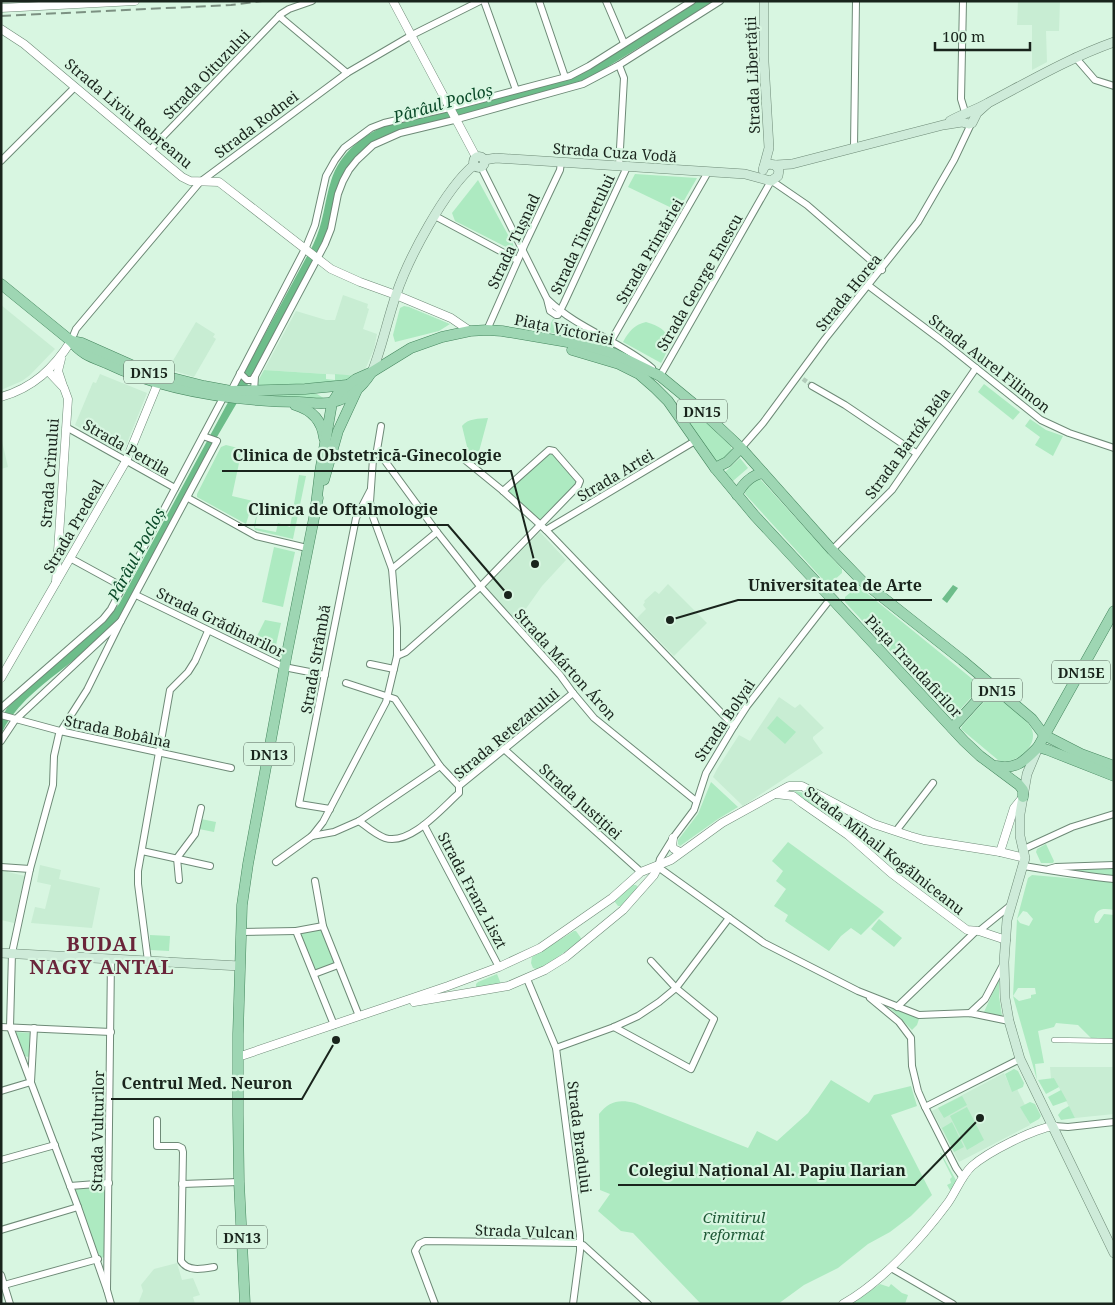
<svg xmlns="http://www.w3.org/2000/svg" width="1115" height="1305" viewBox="0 0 1115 1305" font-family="'Noto Serif',serif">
<rect width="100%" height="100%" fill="#d8f6e1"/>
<g fill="#c8edd3">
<polygon points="1018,1 1060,1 1059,31 1046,31 1047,62 1032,70 1032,25 1017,25"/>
<polygon points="343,295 368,304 367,308 369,309 363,329 377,334 374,349 365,370 358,376 264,370 296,311 326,320 335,320"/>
<polygon points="1,305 55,349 30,375 22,381 1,390"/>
<polygon points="196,322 215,334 213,337 216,339 194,377 168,369"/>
<polygon points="100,374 147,393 123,453 75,425 93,382 96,383"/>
<polygon points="1,437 8,467 1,469"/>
<polygon points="540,532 566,560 542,586 525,610 514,620 485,587"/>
<polygon points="668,584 707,623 674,656 637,618 646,609 643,605 645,602 644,601 655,591 659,594"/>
<polygon points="779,697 795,708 800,704 824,728 813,737 813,739 823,753 743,806 713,777 717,769 739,735 750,741"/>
<polygon points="40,865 61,870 59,879 100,888 92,928 31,923 35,907 45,909 51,885 37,882"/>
<polygon points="5,869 8,870 8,872 25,876 14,923 1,920 1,871 4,871"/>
<polygon points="1050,1067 1114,1067 1114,1114 1075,1118 1054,1078 1051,1079"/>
<polygon points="1004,1073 1012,1091 1017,1089 1025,1105 1021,1107 1030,1125 959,1162 932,1111"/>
<polygon points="177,1263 182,1280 193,1278 200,1295 193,1297 195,1304 138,1304 143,1291 141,1285 154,1269"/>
</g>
<g fill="#adeac1" fill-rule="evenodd">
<polygon points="635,174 697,178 678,211 628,187"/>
<polygon points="478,180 513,244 514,249 512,250 455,221 452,213"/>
<polygon points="404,306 409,307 450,324 439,331 395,342 393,335 400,308"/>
<polygon points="553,319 585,338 546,332"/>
<path d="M 646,322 C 672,329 673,343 661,363 L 623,342 C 629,331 634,325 646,322 Z"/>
<polygon points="264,370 326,374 326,379 335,380 335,374 358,376 349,380 339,382 260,386 258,385 258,381"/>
<polygon points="984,384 1020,412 1013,420 978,392"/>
<polygon points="305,392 317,394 325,399 266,395"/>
<polygon points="695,413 698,414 731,446 732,451 721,461 716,461 688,422 688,419"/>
<path d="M 488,418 L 477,459 L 470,459 L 462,426 C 468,418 479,419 488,418 Z"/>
<polygon points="1030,419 1046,430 1063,436 1053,456 1035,445 1040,437 1025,426"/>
<polygon points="226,445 242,449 232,496 253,501 246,524 197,497 197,494 221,447"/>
<polygon points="549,450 579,480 541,525 503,491"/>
<polygon points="740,458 748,468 733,481 725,472"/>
<polygon points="299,475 306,476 293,539 255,530 254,526 258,508 260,507 264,509 263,516 257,515 255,528 276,532 278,523 290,527"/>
<polygon points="758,479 761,480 842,569 842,573 831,583 827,584 745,494 746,489"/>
<polygon points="274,547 295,552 283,607 262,602"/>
<polygon points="858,586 976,682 978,686 978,690 956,714 952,715 948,713 845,602 845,597"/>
<polygon points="265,620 281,623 274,654 273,655 252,646"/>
<path d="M 990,695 L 993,695 C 1004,703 1023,715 1030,726 C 1042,743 1016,767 998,760 L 961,729 L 962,726 Z"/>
<polygon points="777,716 796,732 785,744 767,728"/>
<polygon points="711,782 738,807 718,819 680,846 678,844 678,840 698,814"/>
<polygon points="795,791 804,793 840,811 834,821 797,795"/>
<polygon points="201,819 216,822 214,832 199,829"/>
<polygon points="788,842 879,908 884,912 861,935 851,928 841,936 829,951 789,924 785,921 788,915 774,906 786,889 776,881 783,871 772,861"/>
<polygon points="1046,844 1054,861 1053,863 1041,863 1036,852 1037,849"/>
<polygon points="1114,868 1114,876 1064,871 1064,869"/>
<path d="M 1032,875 L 1114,882 L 1114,910 C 1103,908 1096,908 1094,920 L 1095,923 L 1098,923 L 1104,914 L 1114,915 L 1114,1039 L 1091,1038 L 1078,1025 L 1056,1023 L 1054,1027 L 1038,1031 L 1044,1063 L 1035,1064 L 1037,1080 L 1013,996 L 1017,919 L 1028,878 ZM 1023,911 L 1027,912 L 1033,919 L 1029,926 L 1020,923 L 1017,919 ZM 1018,988 L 1035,988 L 1036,994 L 1031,995 L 1031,998 L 1019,1001 L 1013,996 Z"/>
<polygon points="633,885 636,885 639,888 622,906 618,906 615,902 615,900"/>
<polygon points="879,919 902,938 894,947 871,929"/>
<polygon points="321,928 337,968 316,977 299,932"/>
<polygon points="574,931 576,931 581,938 581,940 544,967 539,970 533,968 531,963 532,957"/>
<polygon points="150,935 170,936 169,951 150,950"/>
<polygon points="497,974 501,984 476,988 476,984 478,982"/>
<polygon points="999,979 999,996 1002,1016 984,1012"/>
<polygon points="887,1005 919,1019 917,1025 912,1030"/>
<polygon points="16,1032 30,1033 29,1056 28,1057 25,1056"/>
<polygon points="1014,1069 1018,1071 1024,1083 1023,1087 1012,1092 1005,1074"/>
<polygon points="1054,1078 1059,1087 1046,1094 1038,1080"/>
<path d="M 831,1080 L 869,1103 L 874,1095 L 911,1086 L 917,1106 L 891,1115 L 932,1195 L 911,1216 L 890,1232 L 868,1244 L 838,1268 L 804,1285 L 778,1304 L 701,1304 L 633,1233 L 621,1231 L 598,1211 L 610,1194 L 600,1190 L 599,1114 C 609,1101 619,1099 635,1103 L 748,1148 L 757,1131 L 777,1141 L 808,1113 Z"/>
<polygon points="1061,1090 1067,1101 1053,1106 1048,1097"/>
<polygon points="962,1096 967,1105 944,1118 938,1108"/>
<polygon points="1030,1102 1035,1104 1041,1116 1039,1119 1030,1124 1020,1107"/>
<polygon points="1069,1106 1075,1118 1061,1120 1058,1115 1062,1110"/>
<polygon points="967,1107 984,1140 967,1150 950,1116"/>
<polygon points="952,1122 964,1147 954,1152 942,1128"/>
<polygon points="940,1153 941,1153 957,1182 951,1192 947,1185 951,1183 950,1179 952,1177"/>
<polygon points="107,1185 105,1257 100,1258 73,1189"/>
<polygon points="880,1284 889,1287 891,1284 902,1293 908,1295 905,1304 852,1304"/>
</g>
<g fill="#6dbd8a">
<path d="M 696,1 L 715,1 L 586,80 L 532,96 L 394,132 C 377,139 364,148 352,162 L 328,233 L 255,372 L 214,442 L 123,612 C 92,659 26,682 1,734 L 1,719 L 7,708 L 27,689 L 105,622 L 119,604 L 313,245 C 324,222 324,203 331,181 C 340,152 365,133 392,123 L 591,67 Z"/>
<polygon points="953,585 958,588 947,603 942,599"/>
</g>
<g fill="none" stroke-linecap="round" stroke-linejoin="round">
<polyline stroke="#b2ccba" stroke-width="4.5" stroke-dasharray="4.5 2" stroke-linecap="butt" points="803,379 810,384"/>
<defs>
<polyline id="pedestrian" points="1054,1040 1114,1041"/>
<g id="minor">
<polyline points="484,1 516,90"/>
<polyline points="539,1 565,77"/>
<polyline points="606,1 624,43"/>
<polyline points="963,1 961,99 965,112"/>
<polyline points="279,16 347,73"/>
<polyline points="1075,57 1095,80 1114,86"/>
<polyline points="619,65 624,78 619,166"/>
<polyline points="854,147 856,1"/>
<polyline points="150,150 281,14 289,9 312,1"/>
<polyline points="1,161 75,87"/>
<polyline points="481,167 547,299 550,311 556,315 558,315 564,303 627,167"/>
<polyline points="772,181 807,205 882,270"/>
<polyline points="435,216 517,260"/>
<polyline points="869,286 941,340 1041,420 1069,433 1114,448"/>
<path d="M 548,300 C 578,329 620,341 652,368"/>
<polyline points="487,330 525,244 560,170 561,162"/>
<polyline points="71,341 76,329 200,182 347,73 412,35 480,1"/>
<polyline points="611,355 610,348 611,341 708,172"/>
<polyline points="240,373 247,380 252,380 255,376"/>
<polyline points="660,376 771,181"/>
<polyline points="812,386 845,405 916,453"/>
<polyline points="231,391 306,247 315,225 326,176 335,160 344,148 371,128 384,123 445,109 570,76 589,66 692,1"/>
<polyline points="254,391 255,376 325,244 331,229 338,194 343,181 349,170 357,160 373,145 400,133 454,120 583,84 619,65 720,1"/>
<polyline points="381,426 377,450 437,532 479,585 560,675 573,693 594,718 696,801"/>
<polyline points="66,427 175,488"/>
<polyline points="741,448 763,423 825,339 918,222 954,160 971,124"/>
<polyline points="465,460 503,491 546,530 734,726"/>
<polyline points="188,498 256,536 307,548"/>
<polyline points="546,530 695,441"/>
<polyline points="832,550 892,490 976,368"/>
<polyline points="70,558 123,587"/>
<polyline points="392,569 437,532"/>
<polyline points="136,595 284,667 325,675"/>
<polyline points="831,598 747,706 734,726 706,773 694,810 673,838 660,859 658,867 764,943 858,991 919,1015 970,1013 1009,1021"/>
<polyline points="397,656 406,652 480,587 578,486 580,481 554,451 549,450 503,491"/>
<polyline points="370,664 394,669"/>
<polyline points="346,683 395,699 440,766 459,786"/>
<polyline points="1,708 103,619 111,609 223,398"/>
<polyline points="1,715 60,731 231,768"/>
<polyline points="1,741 15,720 121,621 217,441 203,436"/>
<polyline points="504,749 641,872"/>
<polyline points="330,809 299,804 356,518 370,491"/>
<path d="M 359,821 C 367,827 376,835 385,838 C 410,846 442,808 459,793 L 459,786 L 573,693"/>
<polyline points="424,825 499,967"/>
<polyline points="896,831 933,783"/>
<polyline points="312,836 334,832 359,821 440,766"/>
<polyline points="1024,849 1072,827 1114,814"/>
<polyline points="142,851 210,866"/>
<polyline points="276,862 312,836 323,822 386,702 397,656 397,628 392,569 373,517 370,502 373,459"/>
<path d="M 1024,866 C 1054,871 1083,876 1114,879"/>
<polyline points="1,867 30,869"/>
<polyline points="1049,869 1056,867 1114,865"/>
<polyline points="179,880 177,858 195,834 201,808"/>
<polyline points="315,881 323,926"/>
<polyline points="979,931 1011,905"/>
<polyline points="240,932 296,931"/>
<polyline points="148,961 138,884 138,871 170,690 188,672 195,661 208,631"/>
<polyline points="314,974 338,965"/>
<polyline points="527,979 556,1048 580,1235 580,1251 573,1304"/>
<polyline points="870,998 899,1022 911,1038 912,1066 918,1091 925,1107 956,1168 963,1178"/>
<polyline points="897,1007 976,931"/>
<polyline points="970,1013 985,999 1003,965"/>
<polyline points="334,1025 296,931 323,926 359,1016"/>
<polyline points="1,1027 111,1032"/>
<polyline points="614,1027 691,1069 714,1019 676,988 651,961"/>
<polyline points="556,1048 614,1027 638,1016 659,1002 676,988 729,918"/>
<polyline points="1,1091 31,1082 34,1028"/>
<polyline points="925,1107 1020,1059"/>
<path d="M 157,1120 L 157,1146 L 178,1146 L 182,1148 L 183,1152 L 181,1261 C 188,1272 202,1269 214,1267"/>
<polyline points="1054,1126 1068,1127 1114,1122"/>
<polyline points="1,1160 55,1145"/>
<polyline points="182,1184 239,1182"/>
<polyline points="70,1186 109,1183"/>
<polyline points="1,1230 78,1207"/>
<polyline points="891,1268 953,1304"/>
<polyline points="1,1275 10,1304"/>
<polyline points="4,1285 98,1259"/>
<polyline points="107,1290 78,1207 10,1027 12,953 30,869 53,785 54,756 59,734 87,690 121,621"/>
<polyline points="111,1304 107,1290 111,959"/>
<polyline points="435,1304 415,1251 419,1244 425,1241 577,1243 583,1245 648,1304"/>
</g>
<g id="tertiary">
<polyline points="393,1 476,157"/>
<polyline points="1,8 135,1"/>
<polyline points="1,29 24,44 182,177 190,181 219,182 331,269 360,282 396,295 451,318 470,331"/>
<polyline points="61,359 58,371 63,386"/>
<polyline points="48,371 64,388 68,399 56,582"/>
<path d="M 1,397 C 33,388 54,368 71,341"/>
<polyline points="1,678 126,461 158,383"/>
<polyline points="776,794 793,796 802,803 848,835 891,873 967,930 979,931 1006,940"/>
<polyline points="673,838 672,846 674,849 680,852"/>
<polyline points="1000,852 1014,808 1023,797"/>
<polyline points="414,1002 508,986 545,970 566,957 623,910 654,875 658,867"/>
<polyline points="238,1057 448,986 499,967 540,948 612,898 641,872 671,860 722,823 789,786 802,786 874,824 910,836 924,840 1000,852 1025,858"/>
<path d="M 843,1304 C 882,1282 921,1239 947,1204 C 956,1192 961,1176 972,1166 C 988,1152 1033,1129 1054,1126"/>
</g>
<g id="secondary">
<path d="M 950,121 C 962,114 976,110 988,103 C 1030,81 1069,58 1114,42"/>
<circle cx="479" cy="162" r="5.5"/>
<polyline points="484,160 496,158 745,174 771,181 778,176 779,170 775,165 769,164 764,167"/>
<polyline points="776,165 792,164 943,125 962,122 969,124 972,123 977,113 987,104"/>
<polyline points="763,170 769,148 764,62 764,1"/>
<path d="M 372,372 C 382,347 387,321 396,295 C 408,259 445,189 474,165"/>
<polyline points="1037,750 1027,774 1020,814 1020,836 1025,858 1007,920 1004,962 1005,998 1009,1021 1020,1059 1114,1253"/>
<polyline points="1,953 240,966"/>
</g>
<g id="primary">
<path d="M 1,284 L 71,341 C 81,354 91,357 106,363 C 166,392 233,401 299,402 C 309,402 323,405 333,402 C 350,398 362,387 371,373"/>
<polyline points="71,341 82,343 145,371 204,386 231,391 305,389 347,385"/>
<polyline points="572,350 619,364 639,374 655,388 668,401 715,468 755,516 964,741 980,756 1019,785 1023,790 1023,797"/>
<path d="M 295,405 C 312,410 322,420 324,438"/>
<polyline points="715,468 727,462 741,448"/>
<polyline points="324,480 338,431 357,390"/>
<path d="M 737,495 C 742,485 751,475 763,473"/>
<polyline points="316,505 320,472 332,403 339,392 356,379 372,372 411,348 442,337 470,331 487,330 502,331 585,345 613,353 660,376 694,404 741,448 832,550 862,581 962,660 1032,719 1044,735 1081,754 1114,766"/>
<polyline points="952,728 991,685"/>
<polyline points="1038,747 1048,750 1114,776"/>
<path d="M 996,766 C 1017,770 1024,761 1038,747 L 1114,611"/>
<polyline points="245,1304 239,1182 238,1115 238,1034 242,905 248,864 287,653 318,498"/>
</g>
</defs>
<use href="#pedestrian" stroke="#6e8a77" stroke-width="5.5"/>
<use href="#minor" stroke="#6e8a77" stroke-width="8"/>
<use href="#tertiary" stroke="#6e8a77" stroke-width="9"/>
<use href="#secondary" stroke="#6e8a77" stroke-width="10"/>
<use href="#primary" stroke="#45865e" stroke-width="11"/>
<use href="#pedestrian" stroke="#fff" stroke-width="4.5"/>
<use href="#minor" stroke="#fff" stroke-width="6"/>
<use href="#tertiary" stroke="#fff" stroke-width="8"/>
<use href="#secondary" stroke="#ceebd9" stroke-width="9"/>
<use href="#primary" stroke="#9ed6b3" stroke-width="10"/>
<polyline stroke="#7c9182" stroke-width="2" stroke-dasharray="10 5" stroke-linecap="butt" points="1,16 231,5 262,1"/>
</g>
<g text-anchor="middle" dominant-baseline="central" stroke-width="4.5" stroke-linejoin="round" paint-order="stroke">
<g fill="#d8f6e1" stroke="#526357" stroke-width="1">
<rect x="124" y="360.5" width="50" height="23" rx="4"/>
<rect x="677" y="399.5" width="50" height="23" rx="4"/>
<rect x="1052" y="660.5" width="58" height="23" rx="4"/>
<rect x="972" y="678.5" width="50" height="23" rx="4"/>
<rect x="244" y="742.5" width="50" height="23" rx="4"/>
<rect x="217" y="1225.5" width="50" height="23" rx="4"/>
</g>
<g font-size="14" font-weight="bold" fill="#19241c">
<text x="149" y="372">DN15</text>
<text x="702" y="411">DN15</text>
<text x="1081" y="672">DN15E</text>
<text x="997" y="690">DN15</text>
<text x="269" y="754">DN13</text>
<text x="242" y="1237">DN13</text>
</g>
<g font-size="15" fill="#19241c" stroke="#d8f6e1">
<text transform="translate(206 74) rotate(-46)">Strada Oituzului</text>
<text transform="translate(752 75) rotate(-92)">Strada Libertății</text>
<text transform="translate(129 113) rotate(40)">Strada Liviu Rebreanu</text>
<text transform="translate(256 124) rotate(-37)">Strada Rodnei</text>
<text transform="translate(615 152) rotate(4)">Strada Cuza Vodă</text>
<text transform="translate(582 234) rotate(-65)">Strada Tineretului</text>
<text transform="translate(513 241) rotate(-65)">Strada Tușnad</text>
<text transform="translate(649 251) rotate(-60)">Strada Primăriei</text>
<text transform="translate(699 282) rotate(-60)">Strada George Enescu</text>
<text transform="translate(848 292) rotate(-51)">Strada Horea</text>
<text transform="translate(564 329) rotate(12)">Piața Victoriei</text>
<text transform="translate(990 363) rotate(38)">Strada Aurel Filimon</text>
<text transform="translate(907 443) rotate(-54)">Strada Bartók Béla</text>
<text transform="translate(127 447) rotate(30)">Strada Petrila</text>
<text transform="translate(49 473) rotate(-86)">Strada Crinului</text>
<text transform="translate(615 475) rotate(-31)">Strada Artei</text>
<text transform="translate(73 526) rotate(-60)">Strada Predeal</text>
<text transform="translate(221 622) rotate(26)">Strada Grădinarilor</text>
<text transform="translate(315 659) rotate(-80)">Strada Strâmbă</text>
<text transform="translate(566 664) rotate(48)">Strada Márton Áron</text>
<text transform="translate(914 666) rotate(47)">Piața Trandafirilor</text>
<text transform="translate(724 720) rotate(-56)">Strada Bolyai</text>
<text transform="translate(118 731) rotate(12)">Strada Bobâlna</text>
<text transform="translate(506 733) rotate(-40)">Strada Retezatului</text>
<text transform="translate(581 801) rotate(42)">Strada Justiției</text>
<text transform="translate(885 850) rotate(38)">Strada Mihail Kogălniceanu</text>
<text transform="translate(473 890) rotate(62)">Strada Franz Liszt</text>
<text transform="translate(97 1131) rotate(-89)">Strada Vulturilor</text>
<text transform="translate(580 1137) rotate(83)">Strada Bradului</text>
<text transform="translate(525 1231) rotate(2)">Strada Vulcan</text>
</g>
<g font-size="15" font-style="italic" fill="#205a38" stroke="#d8f6e1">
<text x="734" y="1217">Cimitirul<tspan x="734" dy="17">reformat</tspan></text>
</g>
<g font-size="16" font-style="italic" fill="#0b4a29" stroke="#d8f6e1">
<text transform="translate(443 103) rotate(-16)">Pârâul Pocloș</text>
<text transform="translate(136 554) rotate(-62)">Pârâul Pocloș</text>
</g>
<g font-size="20" font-weight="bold" letter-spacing="1" fill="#6a253a" stroke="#d8f6e1">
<text x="102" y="943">BUDAI<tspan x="102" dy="23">NAGY ANTAL</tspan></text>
</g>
</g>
<path fill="none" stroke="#19241c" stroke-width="2" d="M535 564L511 471H222M508 595L448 525H238M670 620L738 600H932M336 1040L302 1099H111M980 1118L915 1185H618"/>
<g fill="#19241c" stroke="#d8f6e1" stroke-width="2">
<circle cx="535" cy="564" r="5"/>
<circle cx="508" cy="595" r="5"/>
<circle cx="670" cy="620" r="5"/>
<circle cx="336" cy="1040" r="5"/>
<circle cx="980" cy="1118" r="5"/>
</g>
<g font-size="16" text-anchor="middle" font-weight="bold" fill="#19241c" stroke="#d8f6e1" stroke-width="4.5" stroke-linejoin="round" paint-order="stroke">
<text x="367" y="461">Clinica de Obstetrică-Ginecologie</text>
<text x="343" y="515">Clinica de Oftalmologie</text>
<text x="835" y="591">Universitatea de Arte</text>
<text x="207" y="1089">Centrul Med. Neuron</text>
<text x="767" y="1176">Colegiul Național Al. Papiu Ilarian</text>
</g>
<rect width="1115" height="1305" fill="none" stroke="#19241c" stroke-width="5"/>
<path d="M935 42v8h95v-8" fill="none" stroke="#19241c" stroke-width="2.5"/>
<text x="942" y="42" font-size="15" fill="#19241c" stroke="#d8f6e1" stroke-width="4" paint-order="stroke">100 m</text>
</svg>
